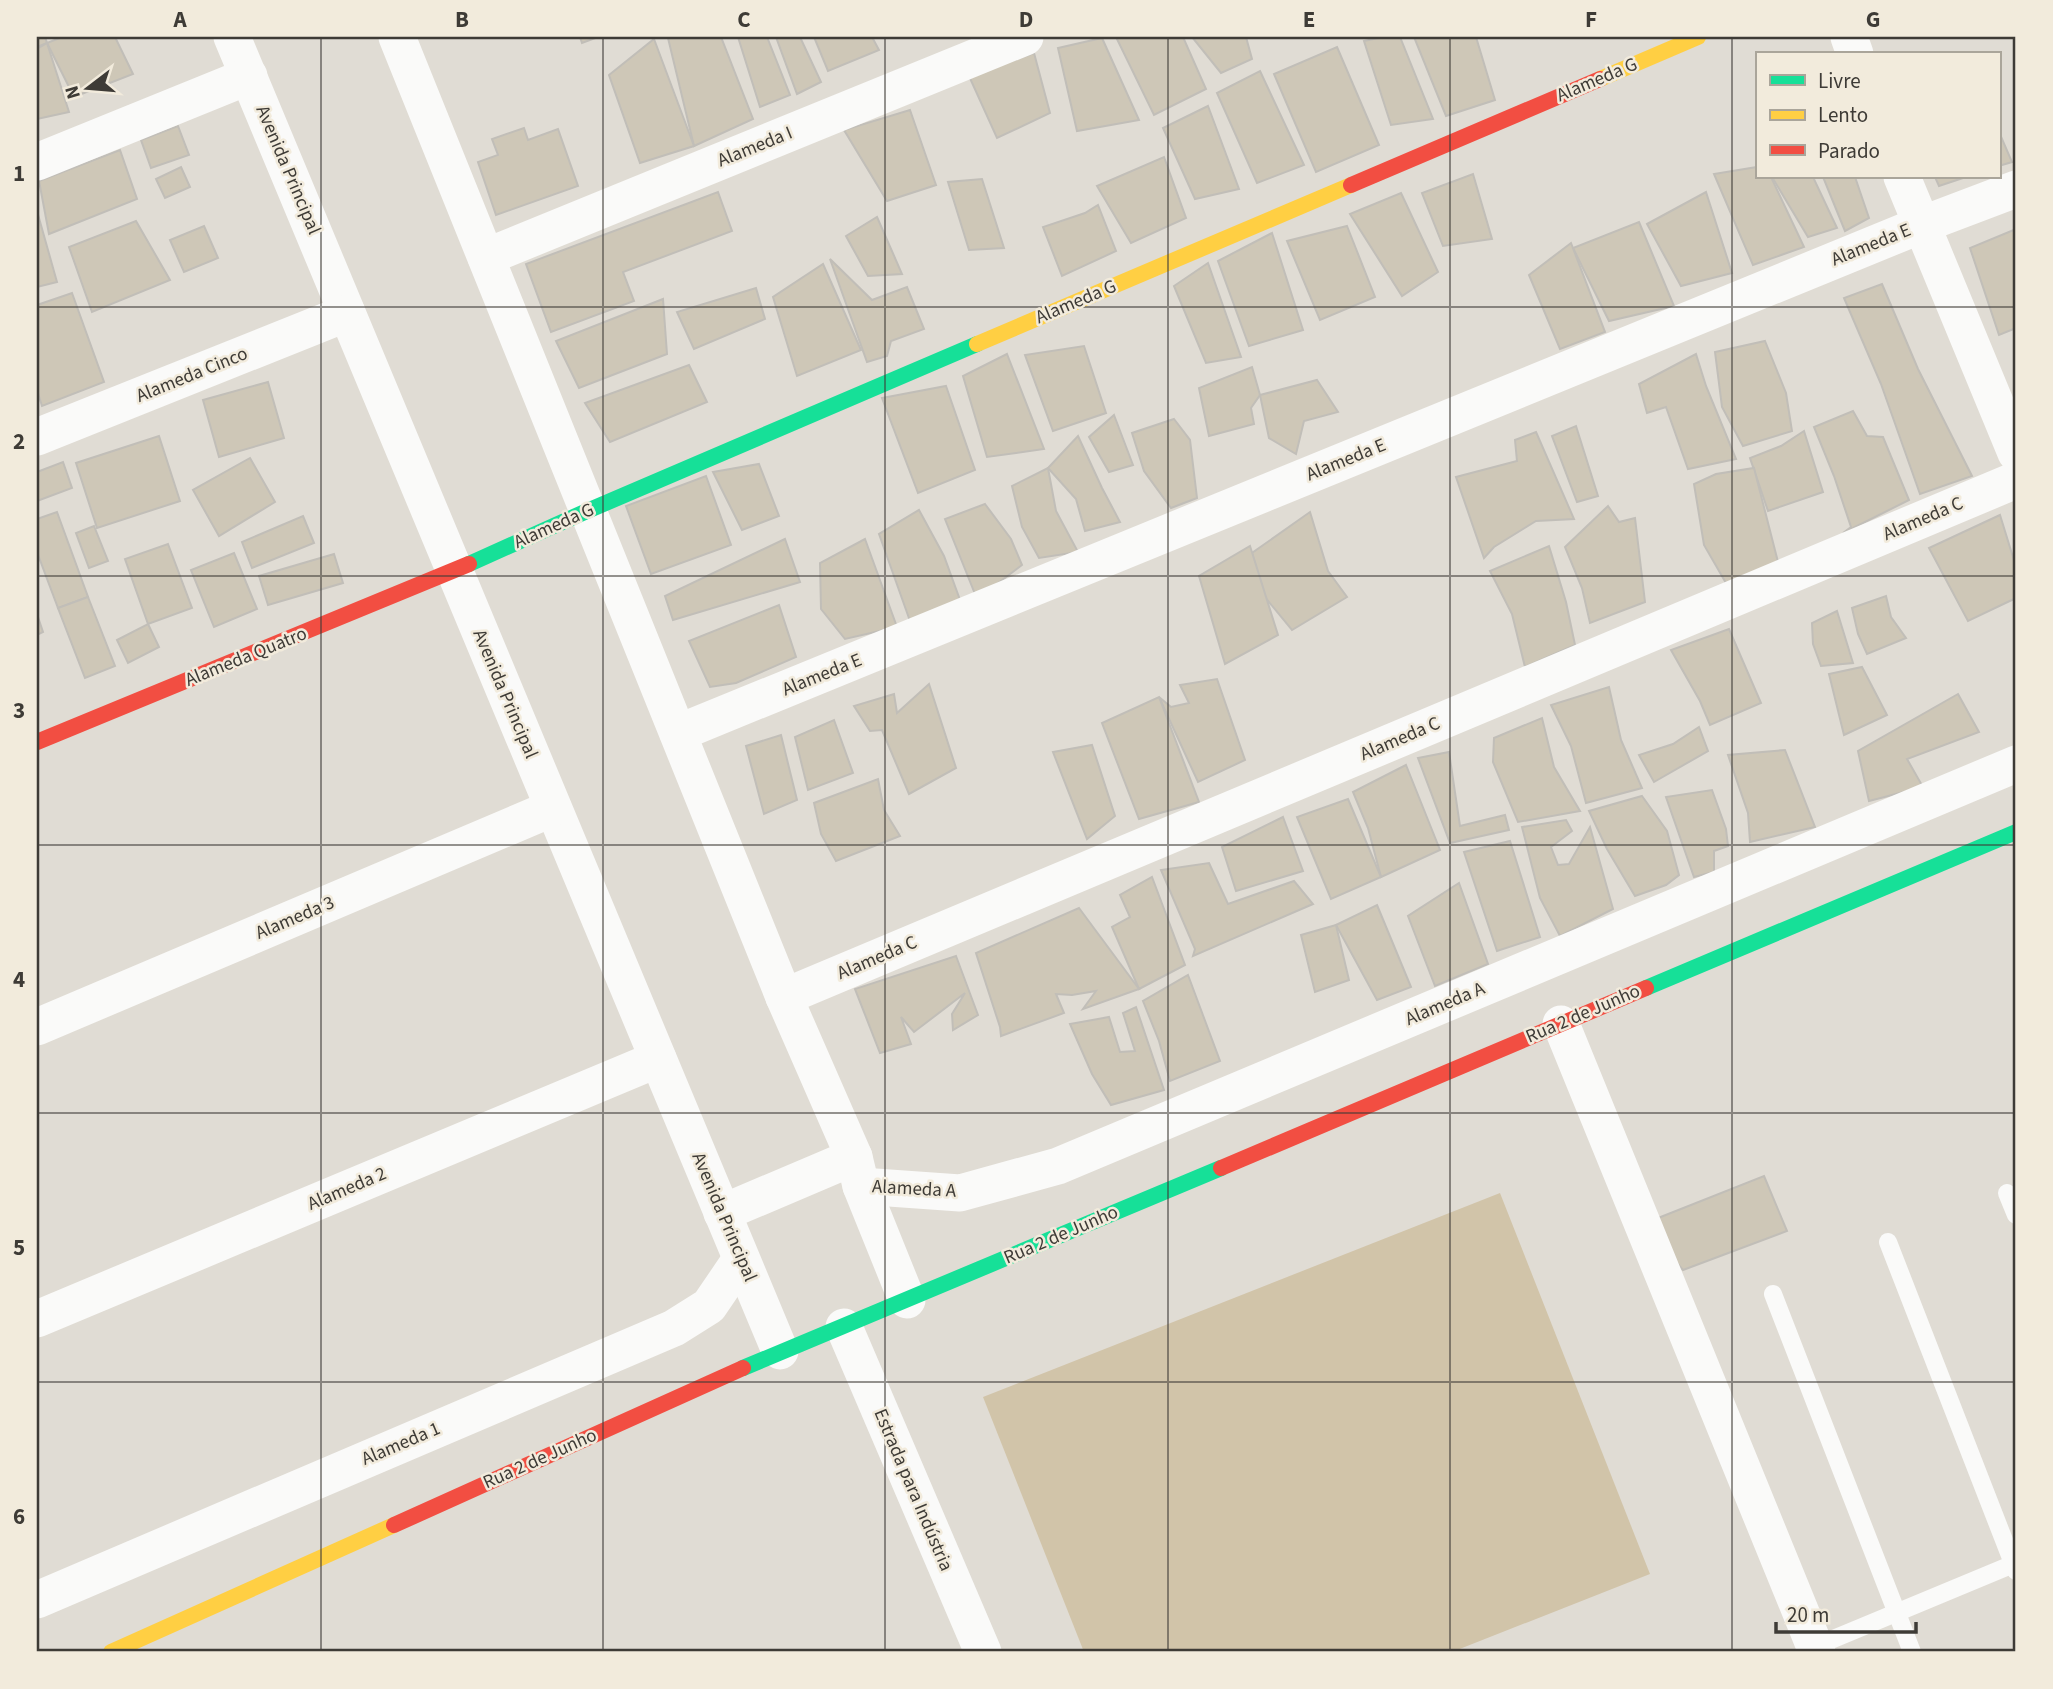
<svg xmlns="http://www.w3.org/2000/svg" width="2053" height="1689" viewBox="0 0 2053 1689" font-family="'Source Sans 3',sans-serif">
<rect width="100%" height="100%" fill="#e0dcd4"/>
<polygon fill="#d1c4a9" points="1500,1193 1650,1574 1452,1652 1084,1652 983,1397"/>
<g fill="#cec7b7" stroke="#c1beb8" stroke-width="2">
<polygon points="37,37 45,37 47,43 37,47"/>
<polygon points="62,37 115,37 133,74 74,97 47,43"/>
<polygon points="580,37 598,37 582,43"/>
<polygon points="672,37 721,37 753,119 694,146 668,38"/>
<polygon points="738,37 767,37 790,95 760,107"/>
<polygon points="776,37 800,37 821,82 797,94"/>
<polygon points="814,37 872,37 879,50 828,71"/>
<polygon points="1116,37 1183,37 1206,89 1154,115"/>
<polygon points="1192,37 1246,37 1252,59 1221,73"/>
<polygon points="1383,37 1400,37 1433,119 1391,125 1364,41"/>
<polygon points="1414,37 1476,37 1495,100 1446,116"/>
<polygon points="1102,38 1139,120 1077,131 1058,48"/>
<polygon points="654,39 694,146 640,163 609,75"/>
<polygon points="47,43 69,112 37,119 37,49"/>
<polygon points="1337,47 1379,145 1316,172 1274,74"/>
<polygon points="1034,53 1050,113 997,138 969,76"/>
<polygon points="1260,71 1304,165 1257,183 1217,93"/>
<polygon points="1208,106 1239,189 1195,199 1163,128"/>
<polygon points="910,110 936,185 887,201 844,130"/>
<polygon points="178,126 189,155 151,168 141,140"/>
<polygon points="524,128 528,140 558,129 578,186 496,215 478,162 498,155 492,139"/>
<polygon points="1999,132 2012,162 1999,166"/>
<polygon points="120,150 137,199 49,234 39,181"/>
<polygon points="1164,157 1186,218 1131,243 1097,186"/>
<polygon points="181,167 190,187 165,198 156,179"/>
<polygon points="1757,167 1757,177 1771,177 1804,247 1753,265 1714,174"/>
<polygon points="1473,174 1492,239 1443,246 1422,193"/>
<polygon points="1772,177 1813,177 1837,228 1808,237"/>
<polygon points="1823,177 1855,177 1869,218 1845,231"/>
<polygon points="1935,177 1966,177 1939,186"/>
<polygon points="982,179 1004,248 969,250 948,182"/>
<polygon points="718,192 732,231 623,272 634,301 551,332 526,264"/>
<polygon points="1706,192 1732,273 1681,286 1647,224"/>
<polygon points="1401,193 1438,272 1402,296 1350,214"/>
<polygon points="1098,205 1116,251 1062,276 1043,227 1085,213"/>
<polygon points="37,211 57,282 37,287"/>
<polygon points="877,217 902,274 868,276 846,236"/>
<polygon points="136,221 170,280 92,312 69,247"/>
<polygon points="1639,222 1674,306 1609,321 1573,248"/>
<polygon points="204,226 218,258 184,272 170,240"/>
<polygon points="1347,226 1375,297 1320,320 1287,241"/>
<polygon points="2016,229 2016,328 1999,335 1970,248"/>
<polygon points="1272,233 1303,330 1249,346 1218,261"/>
<polygon points="1571,243 1605,332 1560,349 1529,275"/>
<polygon points="830,259 872,300 907,287 924,329 891,341 887,356 867,362"/>
<polygon points="1208,263 1241,357 1206,363 1174,286"/>
<polygon points="823,264 861,350 797,376 773,297"/>
<polygon points="1882,284 1918,369 1972,476 1920,494 1881,384 1844,298"/>
<polygon points="756,288 765,319 694,349 677,312"/>
<polygon points="72,293 104,382 42,406 37,390 37,305"/>
<polygon points="663,299 667,354 579,388 556,341"/>
<polygon points="1765,341 1786,393 1792,431 1743,446 1722,407 1715,352"/>
<polygon points="1084,346 1106,413 1053,431 1025,355"/>
<polygon points="1007,354 1044,449 987,457 963,376"/>
<polygon points="1696,354 1706,386 1736,459 1688,469 1666,407 1647,413 1639,384"/>
<polygon points="689,365 707,402 610,442 585,403"/>
<polygon points="1252,367 1260,395 1251,408 1254,424 1209,436 1199,388"/>
<polygon points="1317,380 1338,412 1304,421 1296,454 1269,438 1260,395"/>
<polygon points="268,382 284,438 219,457 203,400"/>
<polygon points="946,386 975,470 918,493 882,398"/>
<polygon points="1853,411 1867,436 1883,437 1909,500 1843,533 1851,527 1834,476 1814,427"/>
<polygon points="1114,415 1133,465 1109,472 1089,437"/>
<polygon points="1174,419 1190,440 1197,498 1171,508 1144,471 1132,433"/>
<polygon points="1576,426 1598,496 1577,502 1552,436"/>
<polygon points="1804,431 1823,492 1768,511 1750,458 1781,446"/>
<polygon points="1536,432 1574,519 1536,521 1494,547 1484,558 1456,477 1517,461 1515,440"/>
<polygon points="159,436 180,501 97,528 76,463"/>
<polygon points="1078,436 1102,488 1120,522 1085,531 1076,499 1048,468"/>
<polygon points="250,458 275,502 219,536 193,490"/>
<polygon points="63,462 72,488 37,501 37,472"/>
<polygon points="759,464 779,516 742,530 713,472"/>
<polygon points="1048,468 1056,511 1078,552 1039,558 1022,527 1012,486"/>
<polygon points="1754,468 1779,566 1726,583 1704,545 1694,484 1716,474"/>
<polygon points="706,476 731,545 651,574 626,506"/>
<polygon points="985,504 1011,539 1022,565 977,599 945,519"/>
<polygon points="1608,506 1619,522 1635,518 1645,602 1590,623 1582,588 1565,547"/>
<polygon points="919,510 944,556 960,600 910,621 879,534"/>
<polygon points="57,512 88,597 58,608 37,552 37,519"/>
<polygon points="1310,512 1328,571 1347,597 1292,630 1264,596 1252,553"/>
<polygon points="2000,515 2016,567 2016,598 1968,621 1929,548"/>
<polygon points="303,516 314,543 252,568 242,542"/>
<polygon points="94,526 108,561 89,568 76,533"/>
<polygon points="785,539 800,582 673,620 665,596"/>
<polygon points="865,539 897,627 845,639 821,609 820,563"/>
<polygon points="168,544 192,608 148,624 125,559"/>
<polygon points="1250,546 1278,635 1225,664 1199,576"/>
<polygon points="1549,546 1566,602 1575,645 1525,667 1512,614 1490,571"/>
<polygon points="234,553 257,609 214,627 191,570"/>
<polygon points="334,554 343,583 268,605 259,576"/>
<polygon points="1886,596 1891,617 1906,638 1867,654 1858,634 1852,608"/>
<polygon points="88,597 115,666 85,678 58,608"/>
<polygon points="779,605 796,657 736,683 710,687 689,641"/>
<polygon points="1837,611 1853,663 1821,666 1813,644 1812,623"/>
<polygon points="37,614 43,632 37,635"/>
<polygon points="148,624 159,647 128,663 117,640"/>
<polygon points="1729,629 1761,703 1710,725 1700,701 1671,650"/>
<polygon points="1862,667 1887,715 1844,735 1829,674"/>
<polygon points="1217,679 1245,760 1198,782 1159,697 1171,707 1189,703 1180,685"/>
<polygon points="929,684 956,768 909,794 882,730 870,731 854,706 894,694 897,713"/>
<polygon points="1609,687 1621,740 1642,788 1586,803 1571,746 1551,705"/>
<polygon points="1958,694 1979,732 1907,759 1923,787 1869,801 1858,751"/>
<polygon points="1159,697 1199,802 1139,819 1102,723"/>
<polygon points="1542,718 1554,767 1580,811 1518,822 1493,762 1494,738"/>
<polygon points="834,720 853,773 808,790 795,737"/>
<polygon points="1699,727 1708,751 1654,782 1639,755 1673,744"/>
<polygon points="781,735 797,800 764,814 746,746"/>
<polygon points="1092,745 1115,816 1087,839 1053,752"/>
<polygon points="1785,750 1815,827 1750,842 1748,813 1728,755"/>
<polygon points="1449,752 1460,826 1505,815 1509,830 1450,843 1418,758"/>
<polygon points="1406,765 1440,850 1381,877 1368,828 1353,792"/>
<polygon points="878,779 884,810 900,836 836,861 821,834 814,803"/>
<polygon points="1712,790 1726,829 1728,846 1714,851 1714,872 1694,877 1666,797"/>
<polygon points="1642,796 1667,831 1679,875 1666,885 1635,896 1607,849 1589,811"/>
<polygon points="1348,799 1381,877 1331,899 1297,817"/>
<polygon points="1283,817 1303,871 1236,891 1222,847"/>
<polygon points="1566,820 1572,831 1551,847 1558,865 1569,864 1590,827 1613,909 1560,936 1540,898 1522,827"/>
<polygon points="1510,841 1540,937 1497,951 1464,852"/>
<polygon points="1209,863 1228,904 1294,881 1313,904 1193,956 1195,949 1161,870"/>
<polygon points="1152,877 1185,965 1139,989 1112,927 1130,917 1120,895"/>
<polygon points="1459,883 1488,964 1435,986 1408,916"/>
<polygon points="1377,905 1411,987 1377,1000 1336,925"/>
<polygon points="1079,908 1139,989 1083,1009 1096,991 1072,995 1056,994 1064,1013 1001,1036 1000,1027 976,953"/>
<polygon points="1336,925 1349,980 1315,992 1301,935"/>
<polygon points="956,956 978,1015 953,1030 952,1014 965,993 914,1032 901,1017 911,1044 880,1053 855,989"/>
<polygon points="1188,975 1220,1061 1170,1081 1159,1041 1143,1001"/>
<polygon points="1136,1007 1164,1090 1111,1105 1092,1074 1070,1024 1109,1017 1120,1052 1135,1051 1123,1013"/>
<polygon points="1764,1176 1787,1231 1683,1270 1643,1224"/>
</g>
<g fill="none" stroke-linecap="round" stroke-linejoin="round">
<g stroke="#fafaf9" stroke-width="18">
<polyline points="2007,1193 2016,1215"/>
<polyline points="1888,1242 2016,1571"/>
<polyline points="1773,1294 1912,1652"/>
<polyline points="1814,1647 2016,1563"/>
</g>
<g stroke="#fafaf9" stroke-width="37">
<polyline points="232,37 780,1351"/>
<polyline points="397,37 784,997 854,1157 861,1186 907,1300"/>
<polyline points="1849,37 1855,54"/>
<polyline points="37,162 249,76"/>
<polyline points="1902,177 2016,453"/>
<polyline points="486,257 1025,37"/>
<polyline points="37,437 347,313"/>
<polyline points="678,733 1921,225 2016,189"/>
<polyline points="784,997 2016,480"/>
<polyline points="1561,1024 1817,1652"/>
<polyline points="37,1027 553,808"/>
<polyline points="861,1186 960,1193 1058,1166 2016,764"/>
<polyline points="722,1213 854,1157"/>
<polyline points="37,1319 658,1059"/>
<polyline points="844,1327 983,1652"/>
<polyline points="37,1600 674,1328 709,1306 741,1259"/>
</g>
<g stroke="#16e098" stroke-width="16">
<polyline points="469,564 587,511 977,344"/>
<polyline points="1646,988 2016,832"/>
<polyline points="743,1368 1221,1168"/>
</g>
<g stroke="#ffcf43" stroke-width="16">
<polyline points="1600,79 1698,37"/>
<polyline points="977,344 1351,185"/>
<polyline points="111,1652 394,1525"/>
</g>
<g stroke="#f24e42" stroke-width="16">
<polyline points="1351,185 1600,79"/>
<polyline points="37,742 469,564"/>
<polyline points="1221,1168 1646,988"/>
<polyline points="394,1525 743,1368"/>
</g>
</g>
<path fill="none" stroke="#3e3b36" stroke-width="2" stroke-opacity="0.55" d="M 321,37 L 321,1652M 603,37 L 603,1652M 885,37 L 885,1652M 1168,37 L 1168,1652M 1450,37 L 1450,1652M 1732,37 L 1732,1652M 37,307 L 2016,307M 37,576 L 2016,576M 37,845 L 2016,845M 37,1113 L 2016,1113M 37,1382 L 2016,1382"/>
<g text-anchor="middle" dominant-baseline="central" stroke-width="5" stroke-linejoin="round" paint-order="stroke">
<g font-size="19" fill="#3e3b36" stroke="#f2ebdc">
<text transform="translate(1597 80) rotate(-23)">Alameda G</text>
<text transform="translate(755 147) rotate(-22)">Alameda I</text>
<text transform="translate(288 170) rotate(67)">Avenida Principal</text>
<text transform="translate(1871 245) rotate(-22)">Alameda E</text>
<text transform="translate(1076 302) rotate(-23)">Alameda G</text>
<text transform="translate(192 375) rotate(-22)">Alameda Cinco</text>
<text transform="translate(1346 460) rotate(-22)">Alameda E</text>
<text transform="translate(1923 519) rotate(-23)">Alameda C</text>
<text transform="translate(554 526) rotate(-24)">Alameda G</text>
<text transform="translate(246 657) rotate(-22)">Alameda Quatro</text>
<text transform="translate(822 675) rotate(-22)">Alameda E</text>
<text transform="translate(505 694) rotate(67)">Avenida Principal</text>
<text transform="translate(1400 739) rotate(-23)">Alameda C</text>
<text transform="translate(295 918) rotate(-23)">Alameda 3</text>
<text transform="translate(877 958) rotate(-23)">Alameda C</text>
<text transform="translate(1445 1004) rotate(-23)">Alameda A</text>
<text transform="translate(1583 1014) rotate(-23)">Rua 2 de Junho</text>
<text transform="translate(347 1189) rotate(-23)">Alameda 2</text>
<text transform="translate(914 1189) rotate(3)">Alameda A</text>
<text transform="translate(724 1217) rotate(67)">Avenida Principal</text>
<text transform="translate(1061 1235) rotate(-23)">Rua 2 de Junho</text>
<text transform="translate(401 1444) rotate(-23)">Alameda 1</text>
<text transform="translate(540 1459) rotate(-24)">Rua 2 de Junho</text>
<text transform="translate(913 1490) rotate(67)">Estrada para Indústria</text>
</g>
</g>
<rect width="2053" height="1689" fill="none" stroke="#f2ebdc" stroke-width="77"/>
<rect x="1756" y="52" width="245" height="126" fill="#f2ebdc" stroke="#aaa59a" stroke-width="2"/>
<rect x="1770" y="75" width="35" height="10" fill="#16e098" stroke="#aaa59a" stroke-width="2"/>
<text x="1818" y="88" font-size="21" fill="#3e3b36">Livre</text>
<rect x="1770" y="110" width="35" height="10" fill="#ffcf43" stroke="#aaa59a" stroke-width="2"/>
<text x="1818" y="122" font-size="21" fill="#3e3b36">Lento</text>
<rect x="1770" y="145" width="35" height="10" fill="#f24e42" stroke="#aaa59a" stroke-width="2"/>
<text x="1818" y="158" font-size="21" fill="#3e3b36">Parado</text>
<g transform="translate(88 88) rotate(254)" stroke="#f2ebdc" stroke-width="5" paint-order="stroke">
<path d="M0-5L12 26L0 18L-12 26Z" fill="#3e3b36"/>
<text y="-10" font-size="19" font-weight="bold" text-anchor="middle" fill="#3e3b36">N</text>
</g>
<path d="M1776 1622v10h140v-10" fill="none" stroke="#3e3b36" stroke-width="3.5"/>
<text x="1787" y="1622" font-size="21" fill="#3e3b36" stroke="#f2ebdc" stroke-width="5" paint-order="stroke">20 m</text>
<rect x="38" y="38" width="1976" height="1612" fill="none" stroke="#3e3b36" stroke-width="2.5"/>
<g font-size="23" text-anchor="middle" font-weight="bold" fill="#3e3b36">
<text x="180" y="27">A</text>
<text x="462" y="27">B</text>
<text x="744" y="27">C</text>
<text x="1026" y="27">D</text>
<text x="1309" y="27">E</text>
<text x="1591" y="27">F</text>
<text x="1873" y="27">G</text>
<text x="19" y="181">1</text>
<text x="19" y="449">2</text>
<text x="19" y="718">3</text>
<text x="19" y="987">4</text>
<text x="19" y="1255">5</text>
<text x="19" y="1524">6</text>
</g>
</svg>
